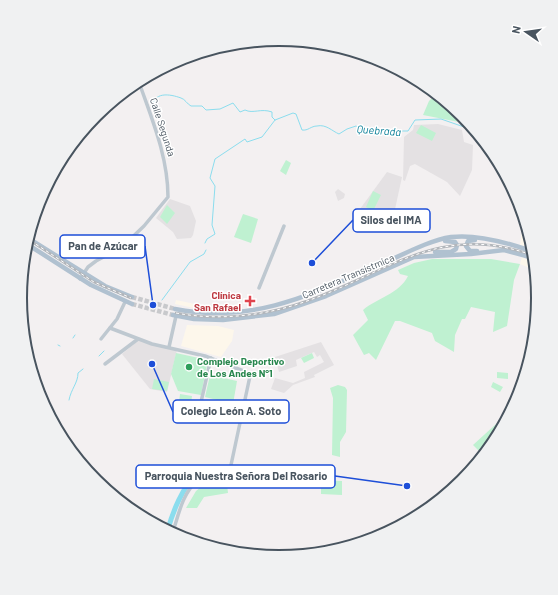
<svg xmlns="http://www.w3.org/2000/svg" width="558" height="595" viewBox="0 0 558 595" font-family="Barlow,sans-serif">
<rect width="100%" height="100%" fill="#f3f0f1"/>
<g fill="#fdf7eb">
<polygon points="523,222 527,243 525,242 524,246 520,245"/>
<polygon points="522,257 531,262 532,269 520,264"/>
<polygon points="176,300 195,304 194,308 175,304"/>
<polygon points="187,325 218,326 234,330 232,341 221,357 181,346"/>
</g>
<g fill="#e4e1e3">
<polygon points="438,124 462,130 464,142 473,145 472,170 460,196 447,182 415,164 410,166 405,181 403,180 404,137 413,130 414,125"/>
<polygon points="387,172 402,177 392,223 360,209"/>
<polygon points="338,189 345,194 344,198 338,201 335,192"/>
<polygon points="170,199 190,206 196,221 193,235 191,238 177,239 173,232 156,218"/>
<polygon points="139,340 177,350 167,392 150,389 122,354"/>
<polygon points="321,342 334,365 314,375 315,377 293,385 284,393 271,389 275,378 293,383 305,378 304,372 324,362 320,355 317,357 314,352 296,360 297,366 279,372 275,357"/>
</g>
<g fill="#bff1d1">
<polygon points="434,96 462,115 469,124 423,115 429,101"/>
<polygon points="421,125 436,133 432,141 416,133"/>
<polygon points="286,160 291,163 286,175 280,171"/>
<polygon points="373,191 381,195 373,211 366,207"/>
<polygon points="167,205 175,213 167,224 160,217"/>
<polygon points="243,214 258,219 251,243 234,237"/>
<path d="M 432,259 L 491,259 L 520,264 L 514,280 L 507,326 L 493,332 L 495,312 L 471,307 L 465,319 L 462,319 L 455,335 L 454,352 L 435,341 L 432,333 L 400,321 L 395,321 L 376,360 L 369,353 L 364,355 L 353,335 L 368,320 L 363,310 C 377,298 399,294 408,276 L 400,274 L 398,270 L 414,263 Z"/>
<polygon points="176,353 208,360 201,395 178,391 171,374"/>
<polygon points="312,353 314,358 304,363 301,358"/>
<polygon points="497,372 508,373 508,379 497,378"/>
<polygon points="210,375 237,381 233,404 205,397"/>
<polygon points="154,379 169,382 167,391 152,389"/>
<polygon points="493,382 503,387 500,392 491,387"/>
<polygon points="338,385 345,387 347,390 346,432 340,442 340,457 332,455 333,398 330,388"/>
<polygon points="180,394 192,396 191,404 179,402"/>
<polygon points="507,414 483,450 479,451 473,445"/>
<polygon points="321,480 342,481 342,495 321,494"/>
<polygon points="207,482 227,484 228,493 204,497 197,508 186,508 196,491"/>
</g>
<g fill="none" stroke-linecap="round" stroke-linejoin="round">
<g stroke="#8bddee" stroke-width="1">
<path d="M 152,108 C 153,91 170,94 181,98 C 185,99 187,104 191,106 L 202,106 L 206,110 L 220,109 L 233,103 L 240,112 L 245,110 C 253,114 261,108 272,112 L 272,117 L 275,120"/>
<path d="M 205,243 L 207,239 L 215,234 L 212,225 L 215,186 L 210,178 L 215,159 L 245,139 L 247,142 L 262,137 L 275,120 L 293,113 L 296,114 L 302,130 C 308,131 311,126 317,126 C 326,124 332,131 339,134 L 347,129 L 356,126 L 365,131 L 408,131 L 415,120 L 441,119 L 467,128 L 475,133"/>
<polyline points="162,300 190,262 204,254 206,250"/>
<polyline points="73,338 75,335"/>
<polyline points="58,345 60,346"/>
<polyline points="99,356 104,351"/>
<path d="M 69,400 C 71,389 78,383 78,373 L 83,369"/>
</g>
<path stroke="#8bddee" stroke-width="5" d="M 168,529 C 172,515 183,484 196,477 C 204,472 215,474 223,473"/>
<g stroke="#c8c9cc" stroke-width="4.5" stroke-dasharray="4.5 2" stroke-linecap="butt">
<polyline points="132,297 175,309"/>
<polyline points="132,304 173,315"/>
</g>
<g stroke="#bec8d0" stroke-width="3.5">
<path d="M 80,279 L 88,267 L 96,261 L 122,247 L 144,226 L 168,197 C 168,158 153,122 140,85"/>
<polyline points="259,288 284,226"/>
<path d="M 110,328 L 152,344 L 205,356 L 246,372 L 250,376 L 231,465 C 218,488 212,470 197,481 C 183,492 178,516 173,532"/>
<polyline points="101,339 117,319 125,302"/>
<polyline points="169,347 176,316"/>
<polyline points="105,364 138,339"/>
<polyline points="201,402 211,358"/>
</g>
<g stroke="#b0c1d0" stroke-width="4.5">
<polyline points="31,240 105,286 132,297"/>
<polyline points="475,240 468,241 466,246 470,251 477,251"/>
<polyline points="30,246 91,285 132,304"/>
<polyline points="435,252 451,252 456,249 457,245 455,242 445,241"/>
<path d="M 175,309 C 254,325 317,292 386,262 C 406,253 431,240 451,237 C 476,234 505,242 528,250"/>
<polyline points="173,315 194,319 223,320 274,314 326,296 414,257 471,254 504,250 530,257"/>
</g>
<defs>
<g id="rail">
<polyline points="31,241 94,282 131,298"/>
<path d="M 176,313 C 219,321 265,316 307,301 C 387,273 438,223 529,254"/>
</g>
</defs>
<use href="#rail" stroke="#b2b6bb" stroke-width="2.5"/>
<use href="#rail" stroke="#fff" stroke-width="1" stroke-dasharray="3" stroke-linecap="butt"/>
</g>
<path fill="#e0444e" stroke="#fff" stroke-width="1.5" d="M248 295h4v4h4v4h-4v4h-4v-4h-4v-4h4z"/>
<circle fill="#2e9e5b" stroke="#fff" stroke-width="1.5" cx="189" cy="367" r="4"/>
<g text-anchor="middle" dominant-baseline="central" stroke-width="3" stroke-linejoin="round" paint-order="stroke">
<g font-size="10" fill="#48545f" stroke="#fff">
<text transform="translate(163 127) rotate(72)">Calle Segunda</text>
<text transform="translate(348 276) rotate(-23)">Carretera Transístmica</text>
</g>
<g font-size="10" font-weight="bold" fill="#be3a42" stroke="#fff" text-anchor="end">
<text x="241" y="295">Clínica<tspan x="241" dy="12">San Rafael</tspan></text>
</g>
<g font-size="10" font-weight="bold" fill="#27864d" stroke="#fff" text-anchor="start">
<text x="197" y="361">Complejo Deportivo<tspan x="197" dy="12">de Los Andes N°1</tspan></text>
</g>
<g font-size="11" font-style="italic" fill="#0a7f98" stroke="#fff">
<text transform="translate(379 130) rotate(4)">Quebrada</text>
</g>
</g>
<path d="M0 0H558V595H0ZM27 298a252 252 0 1 1 504 0a252 252 0 1 1-504 0Z" fill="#f0f1f2" fill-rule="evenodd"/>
<path fill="none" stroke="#48545f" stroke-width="2" d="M27 298a252 252 0 1 1 504 0a252 252 0 1 1-504 0Z"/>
<path fill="none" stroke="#1d4ed8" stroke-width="1.5" d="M312 263L353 220M153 305L145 246M152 364L173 412M407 486L335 476"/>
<g fill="#1d4ed8" stroke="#fff" stroke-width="1.5">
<circle cx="312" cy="263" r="4"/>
<circle cx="153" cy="305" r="4"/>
<circle cx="152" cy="364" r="4"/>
<circle cx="407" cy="486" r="4"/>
</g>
<g fill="#fff" stroke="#1d4ed8" stroke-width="1.5">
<rect x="353" y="209" width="77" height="23" rx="4"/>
<rect x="60" y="235" width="85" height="23" rx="4"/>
<rect x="173" y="400" width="116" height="23" rx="4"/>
<rect x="136" y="465" width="199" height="23" rx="4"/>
</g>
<g font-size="11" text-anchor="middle" font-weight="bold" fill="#48545f">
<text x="391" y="224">Silos del IMA</text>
<text x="103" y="250">Pan de Azúcar</text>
<text x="231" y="415">Colegio León A. Soto</text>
<text x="236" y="480">Parroquia Nuestra Señora Del Rosario</text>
</g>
<g transform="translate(526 32) rotate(283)" stroke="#ffffff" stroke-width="3" paint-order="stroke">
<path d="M0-3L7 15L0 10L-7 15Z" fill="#48545f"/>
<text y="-6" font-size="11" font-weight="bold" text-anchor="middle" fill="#48545f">N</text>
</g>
</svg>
